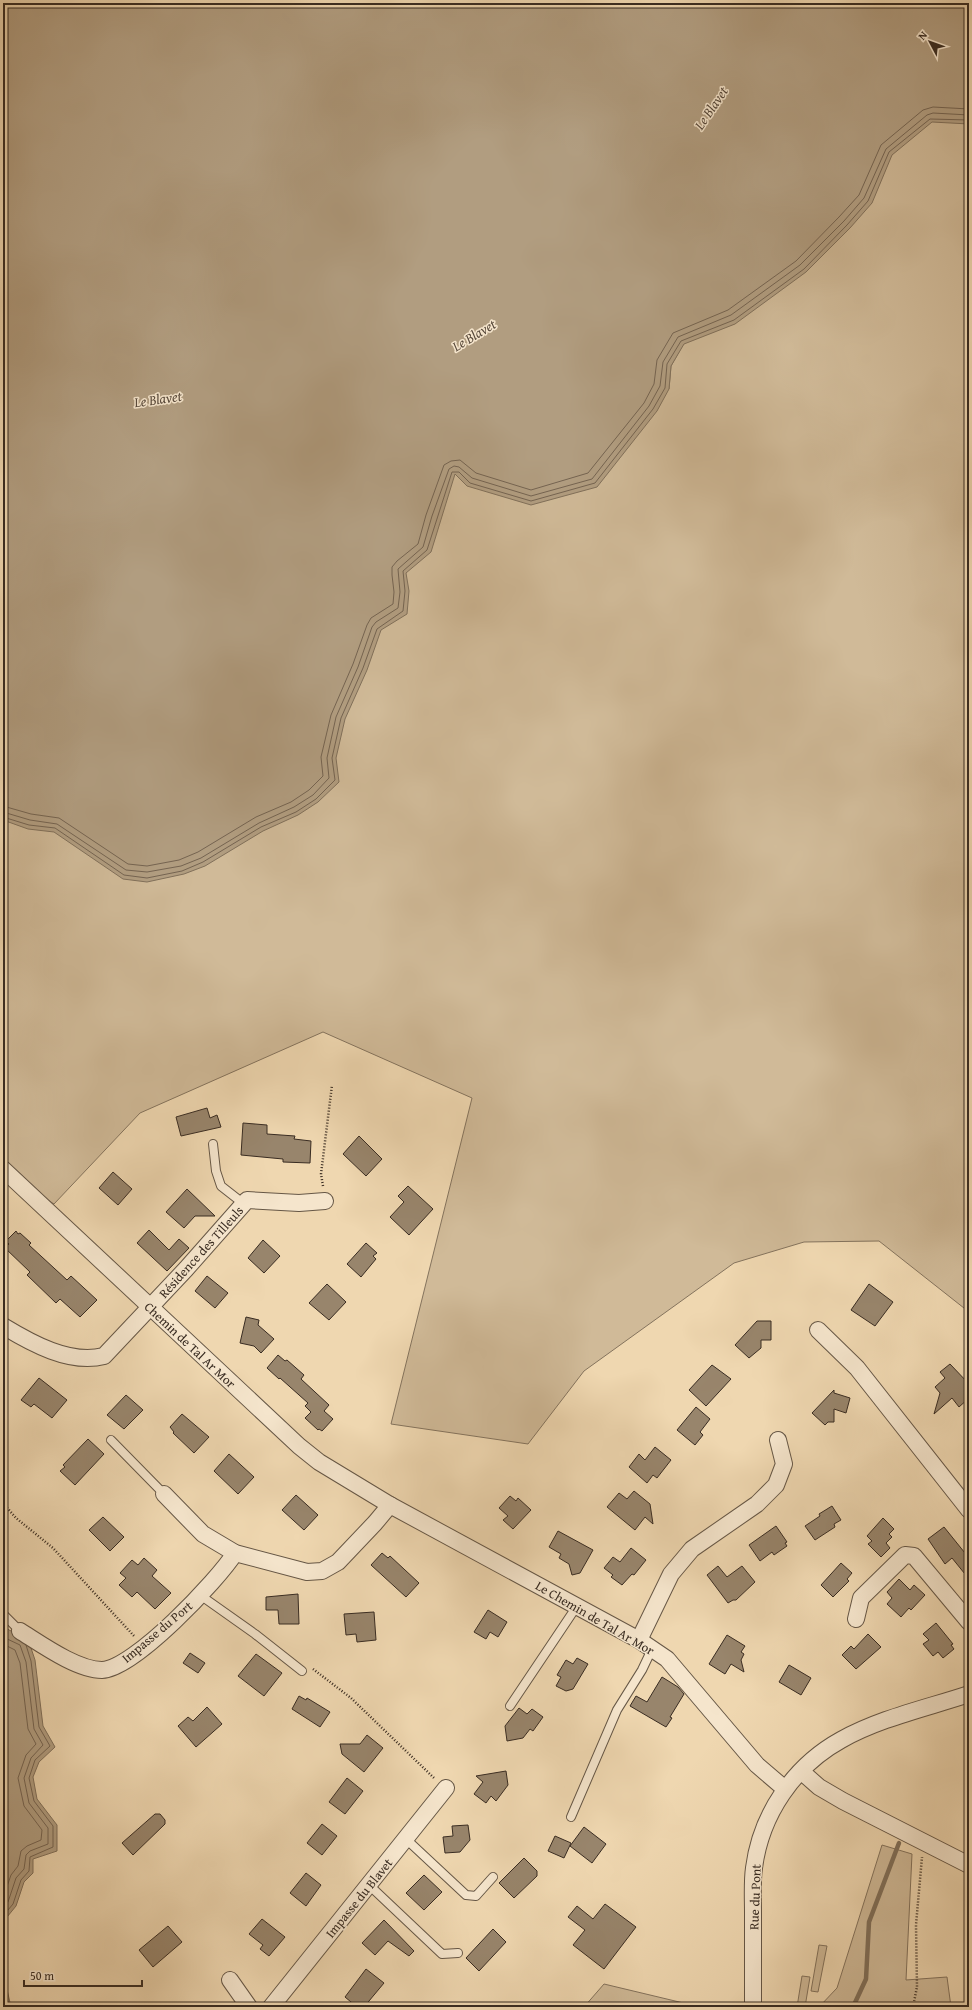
<svg xmlns="http://www.w3.org/2000/svg" width="972" height="2010" viewBox="0 0 972 2010" font-family="'Gentium Book Plus',serif">
<rect width="100%" height="100%" fill="#efd7b0"/>
<filter id="stains"><feTurbulence type="fractalNoise" baseFrequency=".005" numOctaves="4"/><feColorMatrix values="0 0 0 0 .2 0 0 0 0 .09 0 0 0 0 .02 0 0 0 .5 -.17"/></filter>
<radialGradient id="worn" r=".72"><stop offset=".6" stop-color="#630" stop-opacity="0"/><stop offset="1" stop-color="#630" stop-opacity=".3"/></radialGradient>
<g fill="#d0ba98" stroke="#84735d">
<polygon points="969,3 969,1312 879,1241 804,1242 734,1263 584,1371 528,1444 391,1424 472,1098 323,1032 140,1113 54,1204 3,1171 3,566 408,492 669,389 671,366 684,343 736,323"/>
<polygon points="882,1845 912,1854 906,1980 947,1977 951,2007 819,2007 837,1988"/>
<polygon points="819,1945 827,1946 818,1992 811,1991"/>
<polygon points="802,1976 810,1977 805,2007 797,2007"/>
<polygon points="604,1984 696,2006 696,2007 584,2007"/>
</g>
<g fill="#b19d80" stroke="#81705a">
<polygon points="3,3 969,3 969,124 932,122 892,155 872,203 850,228 806,272 735,324 684,344 671,366 669,389 657,411 597,487 531,505 467,486 455,474 431,552 406,573 409,591 407,614 381,630 367,670 345,719 336,758 339,782 318,802 298,815 263,831 205,866 184,874 147,882 123,879 54,832 28,829 3,820"/>
<polygon points="3,1624 9,1630 28,1639 35,1660 43,1726 55,1747 39,1762 33,1777 37,1799 57,1825 57,1851 33,1859 33,1873 24,1882 16,1906 3,1922"/>
<polygon points="3,1972 11,2007 3,2007"/>
</g>
<g fill="none" stroke-linecap="round" stroke-linejoin="round">
<g stroke="#756451" stroke-width="1">
<polyline points="3,806 31,814 59,818 128,864 147,866 179,860 198,852 256,817 291,802 309,790 323,776 321,757 331,715 353,664 367,625 371,618 393,604 394,592 392,575 392,567 397,561 418,544 426,515 444,465 451,461 460,460 476,473 531,490 588,473 644,403 654,384 657,360 673,333 728,310 796,261 839,217 859,195 881,145 923,110 933,107 969,109"/>
<polyline points="3,812 30,820 57,824 126,870 147,872 181,866 201,858 259,823 294,807 313,795 329,778 327,758 336,717 358,667 372,627 376,622 398,608 400,592 398,569 423,547 432,516 449,469 454,466 459,467 472,478 531,496 592,479 649,406 660,386 663,362 678,337 731,315 800,265 844,221 864,198 886,149 927,115 933,113 969,115"/>
<polyline points="3,817 29,825 55,828 124,875 147,878 182,871 203,862 261,827 296,812 316,799 335,780 332,758 341,718 363,668 377,629 403,611 405,591 403,571 427,550 452,472 459,472 470,483 531,501 595,483 653,409 665,388 667,364 681,341 734,320 804,269 847,225 868,201 889,152 930,119 969,120"/>
<polyline points="3,1637 20,1645 26,1662 34,1729 43,1745 31,1758 24,1778 29,1803 48,1828 48,1844 30,1851 26,1855 24,1869 16,1878 8,1902 3,1908"/>
<polyline points="3,1644 15,1650 20,1663 28,1729 36,1744 26,1755 18,1778 24,1806 42,1830 41,1840 27,1846 21,1851 18,1866 11,1875 3,1898"/>
<polyline points="3,1916 13,1904 21,1880 29,1871 30,1857 53,1847 53,1826 34,1801 29,1778 35,1760 50,1746 39,1727 31,1661 26,1645"/>
</g>
<polyline stroke="#81705a" stroke-width="4.5" points="853,2007 866,1979 869,1922 899,1843"/>
</g>
<g fill="#98856c" stroke="#392c22">
<polygon points="207,1108 210,1118 217,1115 221,1127 181,1136 176,1117"/>
<polygon points="243,1123 267,1125 267,1134 295,1136 294,1139 311,1141 310,1163 283,1162 283,1159 241,1155"/>
<polygon points="359,1136 382,1159 366,1176 343,1154"/>
<polygon points="113,1172 132,1189 118,1205 99,1188"/>
<polygon points="408,1186 433,1209 409,1235 390,1217 404,1202 398,1196"/>
<polygon points="187,1189 215,1216 195,1216 184,1228 166,1212"/>
<polygon points="149,1230 169,1250 179,1239 189,1248 167,1271 137,1243"/>
<polygon points="16,1231 18,1234 20,1233 31,1243 29,1245 67,1280 71,1276 97,1300 80,1317 60,1299 56,1303 27,1275 30,1272 5,1248 9,1244 6,1241"/>
<polygon points="263,1240 280,1256 264,1273 248,1258"/>
<polygon points="366,1243 377,1253 373,1256 376,1259 361,1277 347,1264"/>
<polygon points="207,1276 228,1293 215,1308 195,1291"/>
<polygon points="327,1284 346,1302 329,1320 309,1303"/>
<polygon points="869,1284 893,1302 875,1326 851,1310"/>
<polygon points="246,1317 259,1320 258,1325 274,1339 261,1353 254,1346 240,1343"/>
<polygon points="757,1321 771,1321 771,1340 761,1340 761,1348 749,1358 735,1345"/>
<polygon points="278,1355 285,1361 287,1360 304,1375 301,1379 329,1405 324,1411 333,1419 322,1431 319,1429 318,1430 305,1418 311,1412 305,1406 308,1403 280,1378 279,1379 267,1368"/>
<polygon points="950,1364 969,1384 969,1398 959,1407 952,1398 934,1414 940,1393 935,1387 945,1378 940,1372"/>
<polygon points="712,1365 731,1379 706,1406 689,1390"/>
<polygon points="39,1378 67,1400 52,1418 34,1404 31,1407 21,1400"/>
<polygon points="834,1390 834,1393 850,1398 846,1413 834,1409 834,1422 828,1422 825,1425 812,1413"/>
<polygon points="126,1395 143,1410 124,1429 107,1415"/>
<polygon points="696,1407 710,1419 700,1432 703,1435 695,1445 677,1430"/>
<polygon points="182,1414 209,1437 194,1453 173,1433 174,1432 170,1427"/>
<polygon points="88,1439 104,1454 75,1485 60,1471 65,1467 63,1465"/>
<polygon points="655,1447 671,1460 657,1478 653,1475 647,1483 629,1467 639,1454 645,1460"/>
<polygon points="229,1454 254,1477 238,1494 214,1471"/>
<polygon points="634,1491 650,1504 653,1524 645,1517 635,1530 607,1507 619,1493 627,1499"/>
<polygon points="296,1495 318,1515 304,1530 282,1510"/>
<polygon points="510,1496 516,1501 518,1498 531,1510 513,1529 503,1520 508,1516 499,1508"/>
<polygon points="832,1506 841,1520 834,1524 835,1527 815,1540 805,1526 820,1516 819,1514"/>
<polygon points="103,1517 124,1537 110,1551 89,1530"/>
<polygon points="883,1518 894,1529 889,1534 892,1537 886,1543 890,1548 881,1557 868,1544 872,1541 867,1536"/>
<polygon points="776,1526 787,1542 785,1543 787,1546 774,1555 772,1552 760,1561 749,1545"/>
<polygon points="944,1527 969,1558 969,1579 952,1558 945,1564 928,1539"/>
<polygon points="558,1531 593,1550 580,1573 572,1575 569,1564 559,1558 561,1554 549,1547"/>
<polygon points="631,1548 646,1560 634,1575 632,1574 622,1585 611,1577 613,1575 604,1568 613,1557 620,1562"/>
<polygon points="382,1553 388,1558 390,1556 419,1583 406,1597 371,1565"/>
<polygon points="144,1558 157,1570 152,1576 171,1593 155,1609 137,1592 132,1597 119,1585 126,1578 120,1573 132,1560 138,1565"/>
<polygon points="841,1563 852,1573 847,1579 849,1581 833,1597 821,1585"/>
<polygon points="718,1566 727,1577 742,1566 755,1582 736,1600 733,1600 728,1603 707,1575"/>
<polygon points="899,1579 910,1590 914,1585 925,1595 911,1610 909,1608 901,1617 887,1604 892,1598 887,1592"/>
<polygon points="298,1594 299,1624 279,1624 278,1610 266,1610 266,1597"/>
<polygon points="488,1610 507,1622 498,1637 490,1632 486,1639 474,1632"/>
<polygon points="374,1612 376,1640 357,1642 356,1634 346,1635 344,1614"/>
<polygon points="936,1623 953,1644 951,1645 954,1649 943,1658 938,1652 933,1656 923,1644 929,1640 923,1634"/>
<polygon points="868,1634 881,1647 856,1669 842,1655 851,1646 854,1649"/>
<polygon points="727,1635 745,1646 741,1652 744,1654 741,1660 744,1672 731,1664 725,1674 709,1664"/>
<polygon points="190,1653 205,1663 198,1673 183,1663"/>
<polygon points="256,1654 282,1673 264,1696 238,1676"/>
<polygon points="577,1658 588,1664 573,1689 566,1691 556,1686 561,1677 557,1675 566,1660 573,1664"/>
<polygon points="789,1665 811,1678 801,1695 779,1682"/>
<polygon points="662,1677 678,1687 684,1694 670,1717 672,1718 666,1727 630,1706 636,1696 647,1702"/>
<polygon points="299,1696 306,1700 307,1698 330,1712 320,1727 292,1709"/>
<polygon points="207,1707 222,1724 196,1747 178,1726 188,1717 193,1721"/>
<polygon points="519,1708 527,1714 532,1709 543,1717 533,1731 530,1729 523,1738 507,1741 505,1726"/>
<polygon points="367,1735 383,1748 364,1772 342,1754 340,1744 360,1744"/>
<polygon points="506,1771 508,1785 496,1801 491,1796 486,1803 474,1794 483,1782 476,1776"/>
<polygon points="347,1778 363,1791 345,1814 329,1802"/>
<polygon points="155,1814 160,1814 165,1820 165,1824 133,1855 122,1843"/>
<polygon points="322,1824 337,1836 322,1855 307,1843"/>
<polygon points="468,1825 470,1840 460,1852 445,1853 443,1837 453,1836 452,1826"/>
<polygon points="584,1827 606,1844 592,1863 570,1846"/>
<polygon points="555,1836 571,1843 564,1858 548,1851"/>
<polygon points="524,1858 537,1871 537,1876 514,1898 499,1883"/>
<polygon points="306,1873 321,1885 306,1906 290,1893"/>
<polygon points="424,1875 442,1892 424,1910 406,1893"/>
<polygon points="605,1904 636,1927 604,1969 573,1945 585,1930 568,1917 577,1906 593,1919"/>
<polygon points="262,1919 285,1937 269,1956 260,1949 263,1945 249,1934"/>
<polygon points="384,1920 414,1951 409,1956 388,1941 375,1955 362,1943"/>
<polygon points="168,1926 182,1942 153,1967 139,1950"/>
<polygon points="493,1929 506,1942 479,1971 466,1958"/>
<polygon points="366,1969 384,1983 364,2007 357,2007 345,1997"/>
</g>
<g fill="none" stroke-linecap="round" stroke-linejoin="round">
<defs>
<g id="service">
<polyline points="213,1144 216,1171 221,1186 244,1204"/>
<polyline points="111,1440 164,1494"/>
<polyline points="200,1595 255,1634 302,1671"/>
<polyline points="3,1614 20,1631"/>
<polyline points="510,1706 577,1606"/>
<polyline points="571,1817 617,1710 642,1670 652,1649"/>
<polyline points="406,1839 466,1895 476,1896 493,1877"/>
<polyline points="369,1885 442,1954 458,1953"/>
</g>
<g id="minor">
<polyline points="3,1169 299,1446 319,1462 390,1505 639,1640 667,1659 757,1765 785,1789"/>
<path d="M 3,1326 C 31,1343 70,1365 104,1356 L 186,1269 L 247,1200 L 299,1203 L 325,1201"/>
<polyline points="818,1330 857,1368 969,1510"/>
<polyline points="164,1494 203,1534 235,1553 307,1572 322,1571 338,1562 375,1523 390,1505"/>
<polyline points="856,1619 861,1598 905,1555 914,1556 969,1622"/>
<path d="M 20,1631 C 41,1644 77,1670 102,1670 C 134,1669 218,1580 235,1553"/>
<polyline points="639,1640 671,1574 692,1549 757,1504 776,1485 784,1464 778,1440"/>
<polyline points="802,1772 819,1787 843,1801 969,1865"/>
<polyline points="230,1980 249,2007"/>
<polyline points="271,2007 446,1788"/>
<path d="M 753,2007 C 753,1976 753,1944 753,1913 C 753,1898 752,1882 754,1868 C 761,1814 794,1766 841,1740 C 880,1718 927,1708 969,1694"/>
</g>
</defs>
<use href="#service" stroke="#665746" stroke-width="10"/>
<use href="#minor" stroke="#665746" stroke-width="18"/>
<g stroke="#392c22" stroke-width="2.5" stroke-dasharray="1 2" stroke-linecap="butt">
<polyline points="323,1186 321,1174 332,1085"/>
<polyline points="3,1503 16,1518 53,1548 134,1636"/>
<polyline points="313,1669 351,1698 435,1779"/>
<polyline points="913,2007 917,1987 916,1925 922,1857"/>
</g>
<use href="#service" stroke="#f5e5cc" stroke-width="8"/>
<use href="#minor" stroke="#f5e5cc" stroke-width="16"/>
</g>
<g text-anchor="middle" dominant-baseline="central" stroke-width="3" stroke-linejoin="round" paint-order="stroke">
<g font-size="13" fill="#392c22" stroke="#f5e5cc">
<text transform="translate(201 1252) rotate(-48)">Résidence des Tilleuls</text>
<text transform="translate(190 1345) rotate(43)">Chemin de Tal Ar Mor</text>
<text transform="translate(595 1618) rotate(30)">Le Chemin de Tal Ar Mor</text>
<text transform="translate(157 1632) rotate(-40)">Impasse du Port</text>
<text transform="translate(755 1897) rotate(-88)">Rue du Pont</text>
<text transform="translate(359 1898) rotate(-51)">Impasse du Blavet</text>
</g>
<g font-size="14" font-style="italic" fill="#57483a" stroke="#f5e5cc">
<text transform="translate(711 108) rotate(-56)">Le Blavet</text>
<text transform="translate(474 335) rotate(-31)">Le Blavet</text>
<text transform="translate(158 399) rotate(-8)">Le Blavet</text>
</g>
</g>
<rect width="972" height="2010" fill="none" stroke="#efd7b0" stroke-width="16"/>
<rect x="4" y="4" width="964" height="2002" fill="none" stroke="#392c22" stroke-width="2"/>
<rect x="8" y="8" width="956" height="1994" fill="none" stroke="#392c22"/>
<g transform="translate(930 42) rotate(311)" stroke="#f5e5cc" stroke-width="3" paint-order="stroke">
<path d="M0-3L7 15L0 10L-7 15Z" fill="#392c22"/>
<text y="-6" font-size="11" font-weight="bold" text-anchor="middle" fill="#392c22">N</text>
</g>
<path d="M24 1980v6h118v-6" fill="none" stroke="#392c22" stroke-width="2"/>
<text x="30" y="1980" font-size="12" fill="#392c22" stroke="#f5e5cc" stroke-width="3" paint-order="stroke">50 m</text>
<rect width="100%" height="100%" filter="url(#stains)"/>
<rect width="100%" height="100%" fill="url(#worn)"/>
</svg>
